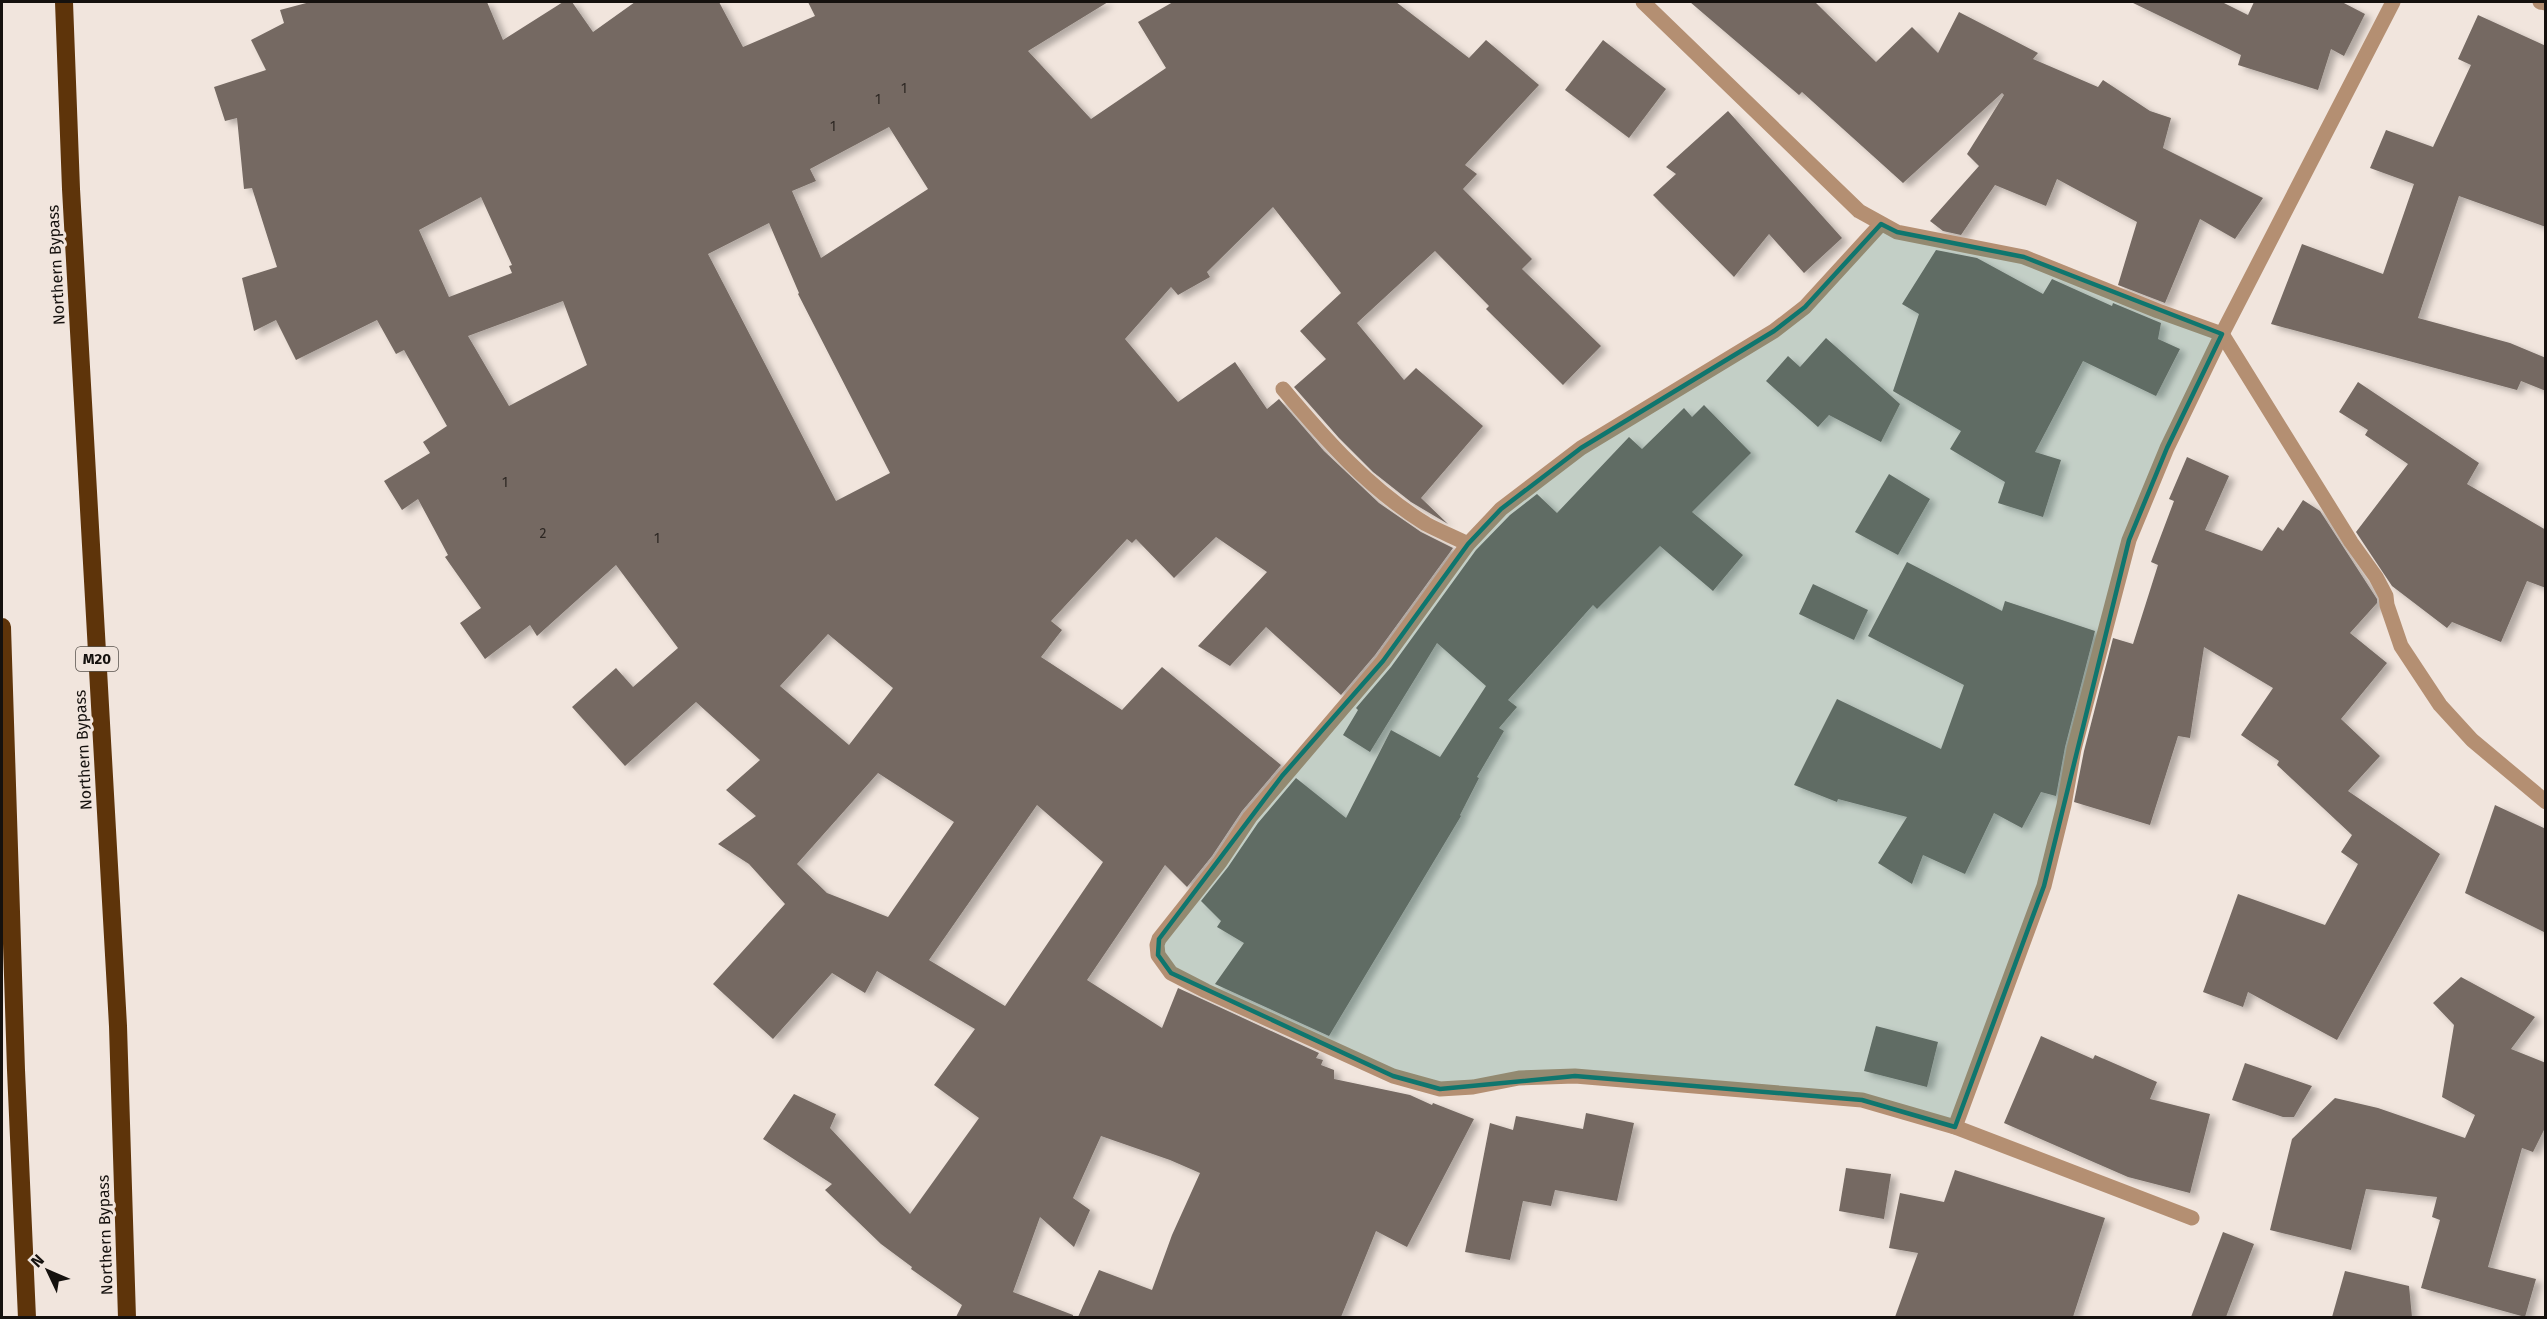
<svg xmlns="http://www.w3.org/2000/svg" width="2547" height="1319" viewBox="0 0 2547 1319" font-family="'Fira Sans',sans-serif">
<defs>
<filter id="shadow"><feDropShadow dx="6" dy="4" stdDeviation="3" flood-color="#0004"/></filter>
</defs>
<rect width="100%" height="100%" fill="#f1e5dd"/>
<g fill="#746962" fill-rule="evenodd" filter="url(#shadow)">
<path d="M 310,2 L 487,2 L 503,40 L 563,2 L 572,2 L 593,32 L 635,2 L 719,2 L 743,47 L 815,16 L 808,2 L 1108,2 L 1028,51 L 1091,119 L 1166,68 L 1138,22 L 1173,2 L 1396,2 L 1469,58 L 1486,40 L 1539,85 L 1465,165 L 1477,174 L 1463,189 L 1532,259 L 1522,269 L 1601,346 L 1563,385 L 1486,309 L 1489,306 L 1435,251 L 1357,323 L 1404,380 L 1416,368 L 1483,426 L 1421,498 L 1448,524 L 1411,502 L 1373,472 L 1339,438 L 1294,387 L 1326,359 L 1300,331 L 1341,293 L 1273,207 L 1207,272 L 1210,277 L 1178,295 L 1171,287 L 1125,339 L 1178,402 L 1235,362 L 1267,409 L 1279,399 L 1324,451 L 1379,503 L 1421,532 L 1453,548 L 1375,655 L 1341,695 L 1266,627 L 1230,666 L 1198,646 L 1267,572 L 1216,537 L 1174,578 L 1136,539 L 1132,543 L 1127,539 L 1051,621 L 1062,630 L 1041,657 L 1122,710 L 1162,667 L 1281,765 L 1242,811 L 1212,856 L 1187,887 L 1165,865 L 1087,980 L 1162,1028 L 1178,988 L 1319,1053 L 1316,1058 L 1323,1060 L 1321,1065 L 1334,1070 L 1334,1079 L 1410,1095 L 1432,1105 L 1433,1103 L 1474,1119 L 1407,1247 L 1376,1231 L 1341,1317 L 1078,1317 L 1099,1270 L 1152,1290 L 1172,1235 L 1200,1173 L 1170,1160 L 1101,1136 L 1073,1198 L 1090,1210 L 1074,1247 L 1040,1217 L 1013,1292 L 1073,1315 L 1073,1317 L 956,1317 L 962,1305 L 911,1269 L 912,1267 L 881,1244 L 825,1190 L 832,1184 L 763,1139 L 794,1094 L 836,1114 L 830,1128 L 910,1214 L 979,1118 L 934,1085 L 975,1029 L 877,971 L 865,993 L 832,973 L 773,1039 L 713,984 L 785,904 L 749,864 L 718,844 L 756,816 L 726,790 L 760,760 L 696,702 L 625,766 L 572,707 L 616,668 L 633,687 L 678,648 L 616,565 L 537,636 L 530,625 L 485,659 L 460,623 L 481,608 L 445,557 L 448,555 L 418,499 L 402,510 L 384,481 L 430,453 L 423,442 L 447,426 L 404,350 L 396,354 L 377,320 L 296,360 L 276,320 L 254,331 L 242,278 L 277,267 L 252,188 L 244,189 L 237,118 L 225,121 L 214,87 L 266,70 L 251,40 L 284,23 L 280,10 ZM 889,127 L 928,189 L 821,258 L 792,191 L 816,181 L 810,169 ZM 481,197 L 512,265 L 509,266 L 512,273 L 449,297 L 419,230 ZM 769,223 L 799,293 L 798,294 L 890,473 L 836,501 L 708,254 ZM 563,301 L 587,365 L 509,406 L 468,336 ZM 828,634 L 893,688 L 849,745 L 780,686 ZM 878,773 L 954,822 L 888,917 L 827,893 L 797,864 ZM 1037,805 L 1103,862 L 1005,1006 L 929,960 Z"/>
<polygon points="1690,2 1815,2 1876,62 1912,27 1938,53 1959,12 2038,53 2033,59 2098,87 2103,80 2150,111 2171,118 2163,148 2263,198 2235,239 2200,219 2165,303 2118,285 2137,222 2057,179 2046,206 1995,185 1961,235 1943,231 1930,221 1979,166 1967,154 2004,95 2002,93 1903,183 1802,92 1799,95"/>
<polygon points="2131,2 2222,2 2248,15 2254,2 2342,2 2365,14 2344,56 2331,49 2318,90 2238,65 2241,55"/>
<polygon points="2478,15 2546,46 2546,227 2459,196 2418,318 2510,343 2546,358 2546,391 2521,381 2517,390 2271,324 2302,244 2383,274 2414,184 2370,168 2386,130 2433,147 2471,65 2458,59"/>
<polygon points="1603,40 1666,89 1629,138 1565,90"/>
<polygon points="1728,111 1842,238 1804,273 1769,234 1734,277 1653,195 1676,174 1666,167"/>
<polygon points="1936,250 1977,258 2043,294 2052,279 2112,306 2113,303 2161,323 2158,339 2180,349 2156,396 2083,361 2035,452 2061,460 2043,517 1998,503 2005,482 1950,449 1961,431 1893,391 1919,314 1902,304"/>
<polygon points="1826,338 1900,404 1881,442 1829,415 1818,427 1766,381 1788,356 1800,367"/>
<polygon points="2358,382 2479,463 2467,484 2546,530 2546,588 2527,581 2501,642 2452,622 2447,628 2392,586 2356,532 2408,464 2365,435 2368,430 2339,412"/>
<polygon points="1704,405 1751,453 1692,512 1743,555 1713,591 1660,546 1597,609 1593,605 1508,700 1517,707 1499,728 1504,731 1477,777 1479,778 1460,815 1461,816 1329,1036 1215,984 1244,943 1217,927 1221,921 1201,901 1228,867 1258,823 1296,778 1346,818 1391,730 1440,757 1486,686 1437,643 1370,752 1343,735 1358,710 1356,708 1391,667 1476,550 1510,515 1537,494 1557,513 1629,437 1642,449 1684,408 1692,417"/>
<polygon points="2187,457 2229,476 2205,530 2262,551 2278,527 2283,531 2303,500 2320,511 2377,599 2377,603 2350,633 2387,663 2341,719 2380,756 2348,791 2440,854 2337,1040 2248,992 2243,1007 2203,992 2238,894 2325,925 2358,864 2341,852 2352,835 2277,765 2279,761 2241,735 2273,688 2204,647 2190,738 2178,736 2150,825 2074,802 2084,751 2113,638 2133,644 2158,565 2151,562 2174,501 2169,499"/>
<polygon points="1889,474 1930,499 1898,555 1855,532"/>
<polygon points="1907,562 2002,611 2005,601 2095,631 2065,747 2056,796 2041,792 2022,828 1994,813 1965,874 1923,855 1912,884 1878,863 1907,817 1838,799 1837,802 1794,785 1837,699 1941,749 1964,685 1868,636"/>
<polygon points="1813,584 1868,610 1854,640 1799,614"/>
<polygon points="2495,805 2546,829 2546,933 2465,893"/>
<polygon points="2461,977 2535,1017 2511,1049 2546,1063 2546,1126 2533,1152 2522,1148 2488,1267 2536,1279 2525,1317 2421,1288 2440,1220 2432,1217 2437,1197 2366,1189 2351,1250 2270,1230 2292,1139 2335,1098 2378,1108 2465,1138 2475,1115 2442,1097 2454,1025 2433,1003"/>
<polygon points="1876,1026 1938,1042 1927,1087 1864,1071"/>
<polygon points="2041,1036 2093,1059 2095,1055 2157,1082 2150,1099 2210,1114 2190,1193 2128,1177 2004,1123"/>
<polygon points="2245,1063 2312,1086 2294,1117 2283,1117 2232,1100"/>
<polygon points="1586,1113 1634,1123 1617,1201 1555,1190 1551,1206 1523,1201 1510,1260 1465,1252 1490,1123 1513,1130 1516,1116 1583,1129"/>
<polygon points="1846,1168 1891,1174 1884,1219 1839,1211"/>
<polygon points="1955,1170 2105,1218 2073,1317 1895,1317 1918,1253 1889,1248 1900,1193 1944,1202"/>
<polygon points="2223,1232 2254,1244 2226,1317 2191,1317"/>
<polygon points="2345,1271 2409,1286 2412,1317 2332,1317"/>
</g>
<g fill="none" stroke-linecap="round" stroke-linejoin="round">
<g stroke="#b48f72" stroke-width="15">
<polyline points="1643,2 1859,211 1897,232 2024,257 2158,311 2222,334 2351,542 2376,577 2386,596 2387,605 2401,646 2440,705 2472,740 2546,802"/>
<polyline points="2540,2 2546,3"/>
<polyline points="1881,224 1805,307 1774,331 1581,448 1501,509 1468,544 1383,661 1250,817 1220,862 1159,939 1157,945 1158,955 1171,973 1206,991 1393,1076 1440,1089 1473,1087 1519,1078 1575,1076 1862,1100 1955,1127 2192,1218"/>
<path d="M 1283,389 C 1325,439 1369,489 1426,524 C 1439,531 1454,537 1468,544"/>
<polyline points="1955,1127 2044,886 2064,805 2074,749 2129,540 2167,448 2222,334 2393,2"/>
</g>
<g stroke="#5e340a" stroke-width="18">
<polyline points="64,2 71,189 118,1026 127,1318"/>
<polyline points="2,627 16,1070 27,1318"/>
</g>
</g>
<path fill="#0f766e" fill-opacity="0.2" stroke="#0f766e" stroke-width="4.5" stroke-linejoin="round" d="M 1881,224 L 1897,232 L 2024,257 L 2222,334 L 2167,448 L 2129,540 L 2044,886 L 1955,1127 L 1862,1100 L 1575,1076 L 1440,1089 L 1393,1076 L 1171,973 L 1158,955 L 1159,939 L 1282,776 L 1383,661 L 1468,544 L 1501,509 L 1581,448 L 1774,331 L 1805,307 Z"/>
<g text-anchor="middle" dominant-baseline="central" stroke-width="6" stroke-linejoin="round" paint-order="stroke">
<g font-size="14" fill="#2d2723">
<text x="904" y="88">1</text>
<text x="878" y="99">1</text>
<text x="833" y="126">1</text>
<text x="505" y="482">1</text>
<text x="543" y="533">2</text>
<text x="657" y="538">1</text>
</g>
<rect fill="#f1e5dd" stroke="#57514c" stroke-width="1.5" x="76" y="647" width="42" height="24" rx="4.5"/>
<g font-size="15" font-weight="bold" fill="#15110e">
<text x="97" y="659">M20</text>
</g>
<g font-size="16" fill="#15110e" stroke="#f1e5dd">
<text transform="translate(56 265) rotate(-93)">Northern Bypass</text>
<text transform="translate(83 750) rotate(-93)">Northern Bypass</text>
<text transform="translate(105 1235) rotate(-92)">Northern Bypass</text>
</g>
</g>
<rect width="2547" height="1319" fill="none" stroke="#15110e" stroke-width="6"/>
<g transform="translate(48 1271) rotate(314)" stroke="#f1e5dd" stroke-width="4.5" paint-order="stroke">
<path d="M0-4.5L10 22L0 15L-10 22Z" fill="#15110e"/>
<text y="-9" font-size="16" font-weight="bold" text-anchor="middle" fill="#15110e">N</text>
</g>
</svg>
